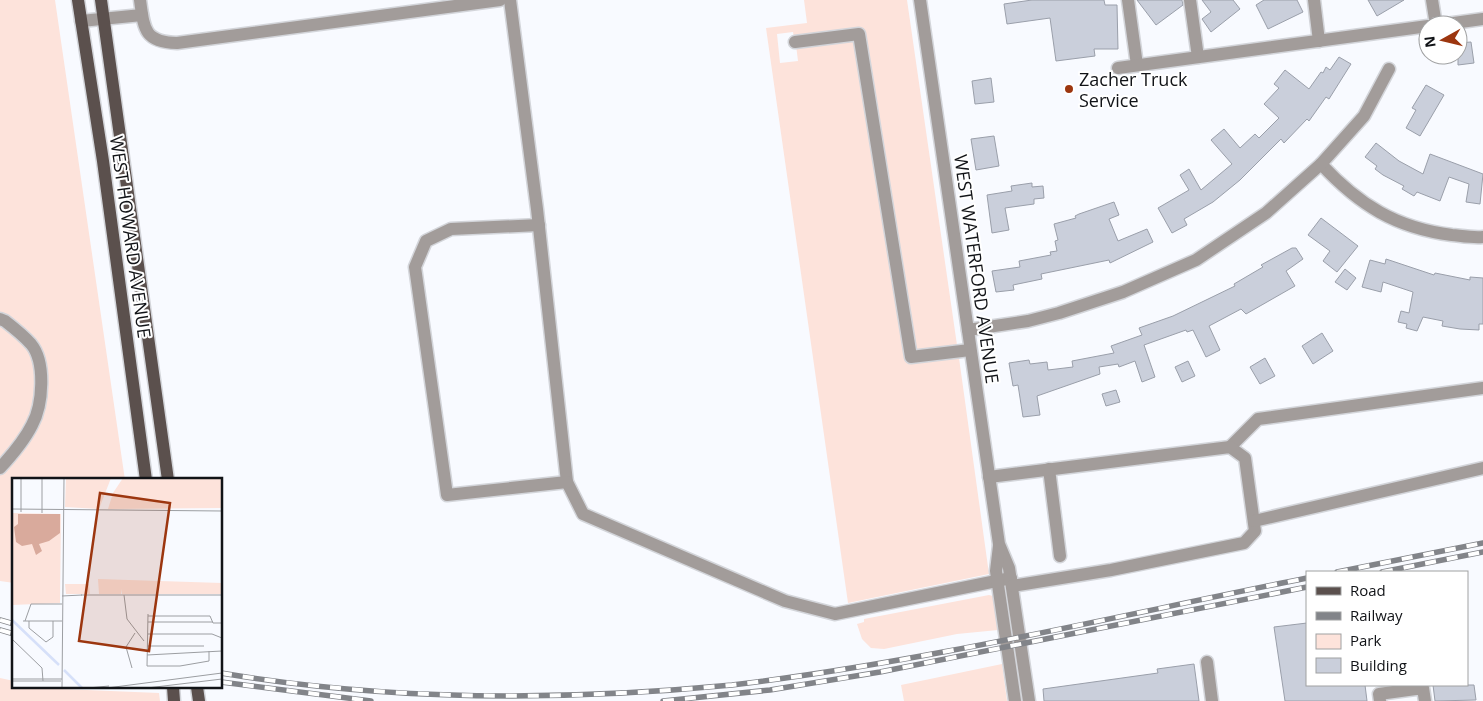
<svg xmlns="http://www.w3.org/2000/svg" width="1483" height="701" viewBox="0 0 1483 701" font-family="'Open Sans',sans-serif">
<rect width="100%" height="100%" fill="#f8faff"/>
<g fill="#fde3db">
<polygon points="0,0 55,0 125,480 14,480 14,583 0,581"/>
<polygon points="804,0 907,0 957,345 953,348 914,353 862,30 794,38 793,32 777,34 780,63 798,61 796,45 856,38 908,361 954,356 959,358 989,574 848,603 766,28 807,23"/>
<polygon points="989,595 993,596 998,630 957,634 884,649 871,648 862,639 857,624 864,622 864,619"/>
<polygon points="1002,664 1007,701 904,701 901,685"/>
<polygon points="0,678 14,681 14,687 159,693 160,701 0,701"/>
</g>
<g fill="#cacfdb" stroke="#9a9faa">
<polygon points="1032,0 1104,0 1105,5 1117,5 1118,49 1094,49 1095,56 1056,61 1050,18 1007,24 1004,4"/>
<polygon points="1137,0 1182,0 1183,5 1156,25"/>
<polygon points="1202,0 1233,0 1240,9 1211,32 1202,19 1211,12"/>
<polygon points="1264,0 1297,0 1303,12 1268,29 1256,5"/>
<polygon points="1368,0 1404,0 1377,16"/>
<polygon points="1471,42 1474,63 1458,65 1458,43"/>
<polygon points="1339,57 1351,64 1329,99 1326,97 1309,121 1307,119 1284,143 1281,139 1240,180 1213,202 1184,219 1187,225 1172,233 1158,208 1189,190 1180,175 1189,169 1201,190 1232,164 1211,140 1224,129 1240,148 1255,134 1259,138 1279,118 1264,104 1279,88 1274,84 1285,70 1309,89 1321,72 1323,73 1326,67 1330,70"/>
<polygon points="991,78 994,102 975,104 972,81"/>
<polygon points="1426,85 1444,95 1420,136 1406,128 1416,110 1412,108"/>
<polygon points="994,136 999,166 976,170 971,139"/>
<polygon points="1376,143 1399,161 1423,174 1430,154 1483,174 1480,204 1466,202 1469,184 1449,177 1440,201 1417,192 1414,196 1402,189 1404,186 1383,175 1375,169 1377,166 1365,157"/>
<polygon points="1032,183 1032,187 1043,186 1044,198 1034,199 1034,204 1005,208 1009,230 992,233 987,195 1012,191 1011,186"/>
<polygon points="1114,202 1119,215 1109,219 1118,241 1147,229 1153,242 1110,263 1109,260 1041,274 1042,279 1013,285 1014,290 996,292 992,271 1020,267 1019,261 1051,255 1050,252 1057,251 1055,241 1058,240 1054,224 1076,218 1075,216 1079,214"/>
<polygon points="1321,218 1358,246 1337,272 1323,261 1330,251 1308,235"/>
<polygon points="1292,248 1296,248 1303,259 1286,271 1295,286 1246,314 1241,309 1209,326 1220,350 1206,357 1193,330 1187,332 1186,330 1144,345 1155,377 1142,382 1135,361 1119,367 1118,364 1099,367 1100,374 1037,396 1040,415 1023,417 1018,385 1013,386 1009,363 1029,360 1030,364 1047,362 1048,370 1073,367 1072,361 1114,353 1111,346 1142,335 1139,328 1173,316 1235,286 1234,284 1263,267 1261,265"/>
<polygon points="1386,259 1434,275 1435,273 1470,280 1470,277 1483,278 1483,324 1479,324 1479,330 1460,329 1442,326 1443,321 1423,317 1417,331 1406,328 1407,324 1398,322 1401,311 1409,313 1413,292 1383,282 1381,292 1362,287 1370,260 1385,264"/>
<polygon points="1345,269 1356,278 1347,290 1335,282"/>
<polygon points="1322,333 1333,351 1313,364 1302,346"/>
<polygon points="1265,358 1275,376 1260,384 1250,367"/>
<polygon points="1188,361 1195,376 1182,382 1175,367"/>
<polygon points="1116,390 1120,402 1106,406 1102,394"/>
<polygon points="1307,623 1307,685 1365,685 1367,701 1285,701 1274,627"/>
<polygon points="1194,664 1199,701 1044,701 1043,689 1158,673 1157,669"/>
<polygon points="1433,685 1474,685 1476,700 1435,701"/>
</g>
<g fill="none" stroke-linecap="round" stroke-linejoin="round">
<defs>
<g id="minor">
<path d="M 140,0 C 144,29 144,42 177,43 L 500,0"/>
<polyline points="510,0 537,209 567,482 583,514 785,601 835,614 1011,578"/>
<polyline points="920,0 999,544 1009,568 1029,701"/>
<polyline points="1128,0 1137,65"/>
<polyline points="1190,0 1198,57"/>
<polyline points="1314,0 1319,41"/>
<polyline points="1432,0 1436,25"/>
<polyline points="81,21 142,15"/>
<polyline points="1439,25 1483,19"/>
<polyline points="795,42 859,34 911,357 970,350"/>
<polyline points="1118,68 1428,26"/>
<path d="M 1321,164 C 1359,205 1396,228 1452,235 C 1462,236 1473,238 1483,237"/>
<polyline points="539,225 451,229 426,241 415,267 447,495 567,482"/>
<path d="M 0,319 L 5,321 C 14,328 24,336 31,344 C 46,362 43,405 32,425 C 24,441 12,455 0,468"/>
<polyline points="968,330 1028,321 1059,313 1123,292 1196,260 1266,213 1321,164 1364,116 1389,69"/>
<polyline points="1230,447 1258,419 1483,388"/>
<polyline points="1049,469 1060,556"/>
<polyline points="989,477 1230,447 1245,458 1255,531 1244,543 1111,570 1012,586"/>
<polyline points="1254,521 1483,468"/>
<polyline points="999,546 996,571 1015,701"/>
<polyline points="1207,662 1212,701"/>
<polyline points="1380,701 1379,694 1423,688 1425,701"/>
</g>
<g id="major">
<polyline points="78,0 103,161 146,480"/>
<polyline points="101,0 168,480"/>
<polyline points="173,687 174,701"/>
<polyline points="197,687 199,701"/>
</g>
</defs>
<use href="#minor" stroke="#d3d5da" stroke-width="15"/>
<use href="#major" stroke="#d3d5da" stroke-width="15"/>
<use href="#minor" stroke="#a29c9a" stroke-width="12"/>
<use href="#major" stroke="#5b504d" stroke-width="12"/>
<defs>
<g id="rail">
<polyline points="1337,572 1483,543"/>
<polyline points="1382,572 1483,552"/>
<polyline points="0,620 14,624"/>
<polyline points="0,630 14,634"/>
<path d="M 221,673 C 388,701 564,701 732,685 C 925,662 1116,616 1307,578"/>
<polyline points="221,682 371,701"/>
<polyline points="663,701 770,690 880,672 1307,587"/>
</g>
</defs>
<use href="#rail" stroke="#828489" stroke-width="5.5"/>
<use href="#rail" stroke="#fff" stroke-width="4" stroke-dasharray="11" stroke-linecap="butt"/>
</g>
<circle fill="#9c360f" stroke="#fff" stroke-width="2" cx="1069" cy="89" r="5"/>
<g text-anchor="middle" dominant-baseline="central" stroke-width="4" stroke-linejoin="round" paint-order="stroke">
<g font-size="18" fill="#111317" stroke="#fff" text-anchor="start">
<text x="1079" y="79">Zacher Truck<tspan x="1079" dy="21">Service</tspan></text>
</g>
<g font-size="18" fill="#111317" stroke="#fff">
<text transform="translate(131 237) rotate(82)">WEST HOWARD AVENUE</text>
<text transform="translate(977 269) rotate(82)">WEST WATERFORD AVENUE</text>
</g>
</g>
<g transform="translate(12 478)">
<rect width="210" height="210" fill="#f8faff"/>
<path d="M 54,0 L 99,0 L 87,31 L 53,29 ZM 111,0 L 210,0 L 210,30 L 96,31 L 101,15 ZM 0,35 L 49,36 L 48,125 L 0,127 ZM 86,101 L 210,105 L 210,116 L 110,116 L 110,111 L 109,116 L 87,116 ZM 53,106 L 77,106 L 78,116 L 54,116 Z" fill="#fde3db"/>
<path d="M 6,36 L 48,36 L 48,55 L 37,63 L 27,66 L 30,73 L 24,77 L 20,66 L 10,68 L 4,64 L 2,49 L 6,46 Z" fill="#d9aa9c"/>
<path fill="none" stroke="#d6e0f9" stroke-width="2.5" d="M 0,142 L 47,187M 52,192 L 70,210"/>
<path fill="none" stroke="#9c9ea2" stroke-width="1" d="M 9,0 L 9,34M 0,31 L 210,33M 30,35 L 30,0M 69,117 L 210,117M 112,117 L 115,141 L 132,163M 50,118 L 70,117M 136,136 L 135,188 L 168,188 L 197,183 L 197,173M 136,138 L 198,138 L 201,145 L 210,145M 11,143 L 50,143M 13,143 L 19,126 L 50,126M 17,143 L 17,150 L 34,164 L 41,159 L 41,143M 136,144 L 201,144M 136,156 L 200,156 L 210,160M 0,161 L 30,190 L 31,203M 135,168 L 192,168M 135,177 L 210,173M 120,190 L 114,169 L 123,155M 0,201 L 50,201M 0,203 L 49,203M 50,210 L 52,0M 76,210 L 97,208M 95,210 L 210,195M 135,210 L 210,201"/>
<path fill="#9c360f" fill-opacity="0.15" stroke="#9c360f" stroke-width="2.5" d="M 88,15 L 158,25 L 137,173 L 67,163 Z"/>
<rect width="210" height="210" fill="none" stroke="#111317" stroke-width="2.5"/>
</g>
<rect x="1306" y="571" width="162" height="115" fill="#ffffff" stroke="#a0a1a2"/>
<rect x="1316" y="587" width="25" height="8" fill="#5b504d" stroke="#a0a1a2"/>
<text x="1350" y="596" font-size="15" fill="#111317">Road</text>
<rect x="1316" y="612" width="25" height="8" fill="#828489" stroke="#a0a1a2"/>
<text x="1350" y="621" font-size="15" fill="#111317">Railway</text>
<rect x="1316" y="634" width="25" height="15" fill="#fde3db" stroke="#a0a1a2"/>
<text x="1350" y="646" font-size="15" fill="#111317">Park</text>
<rect x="1316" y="658" width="25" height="15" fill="#cacfdb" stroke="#a0a1a2"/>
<text x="1350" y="671" font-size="15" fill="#111317">Building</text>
<g transform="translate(1443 40) rotate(262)"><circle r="24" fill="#ffffff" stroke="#a0a1a2"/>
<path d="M0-4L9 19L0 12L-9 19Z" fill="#9c360f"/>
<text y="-8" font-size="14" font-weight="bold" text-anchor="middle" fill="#111317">N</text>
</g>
</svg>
